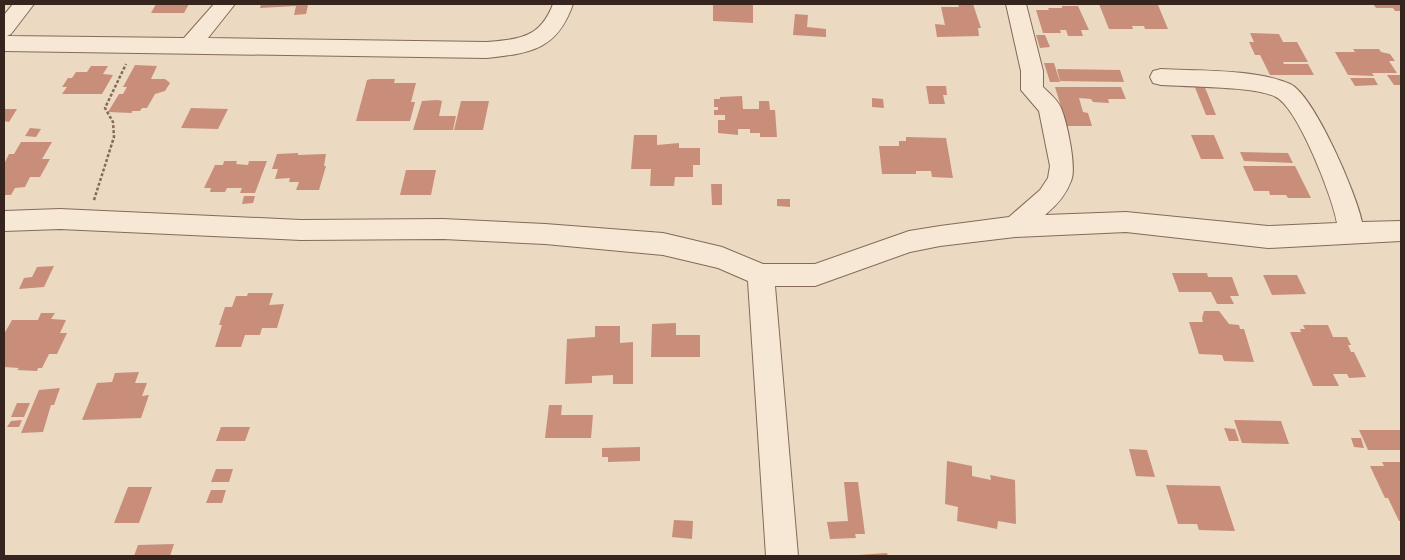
<svg xmlns="http://www.w3.org/2000/svg" width="1405" height="560" viewBox="0 0 1405 560" font-family="'Noto Serif',serif">
<rect width="100%" height="100%" fill="#ebd9c2"/>
<g fill="#c88e7a">
<polygon points="156,4 189,4 184,13 151,13"/>
<polygon points="261,4 312,4 312,5 308,5 306,14 294,15 296,6 260,8"/>
<polygon points="716,4 753,4 753,23 713,21 713,5"/>
<polygon points="958,4 973,4 981,28 978,28 979,36 937,37 935,24 945,25 941,7 959,7"/>
<polygon points="1099,4 1158,5 1168,29 1145,29 1144,26 1132,26 1133,29 1109,29"/>
<polygon points="1373,4 1400,4 1401,11 1395,11 1393,8 1376,8"/>
<polygon points="1062,6 1078,6 1089,30 1081,30 1083,36 1068,36 1066,30 1060,30 1061,33 1043,33 1036,10 1049,10 1048,8 1062,8"/>
<polygon points="795,14 808,15 807,27 826,29 826,37 793,35"/>
<polygon points="1250,33 1279,34 1283,42 1297,42 1308,62 1283,62 1284,64 1308,64 1314,75 1270,75 1260,55 1255,55 1249,42 1254,42"/>
<polygon points="1036,35 1045,35 1050,47 1040,48"/>
<polygon points="1353,49 1379,49 1381,52 1390,54 1395,61 1389,61 1397,73 1372,73 1374,76 1348,75 1335,52 1355,52"/>
<polygon points="1044,63 1054,63 1060,82 1050,82"/>
<polygon points="135,65 157,66 151,79 165,79 170,83 165,91 155,94 147,108 142,108 140,111 132,111 132,113 108,112 119,94 123,94 127,87 123,87"/>
<polygon points="91,66 108,66 103,74 113,75 102,94 62,94 67,87 62,87 68,78 72,78 76,72 87,72"/>
<polygon points="1057,69 1120,70 1124,82 1060,81"/>
<polygon points="1387,75 1401,75 1401,85 1394,85"/>
<polygon points="1350,78 1374,78 1378,85 1355,86"/>
<polygon points="371,79 395,79 394,83 416,83 411,102 415,102 410,121 356,121 367,80"/>
<polygon points="1194,85 1204,85 1216,115 1206,115"/>
<polygon points="926,86 946,86 947,95 943,95 945,104 929,104"/>
<polygon points="1055,87 1121,87 1126,99 1108,99 1109,103 1093,102 1091,99 1079,98 1083,112 1088,113 1092,126 1067,126"/>
<polygon points="742,96 743,109 759,109 759,101 769,101 770,110 775,110 777,137 760,137 760,133 750,133 750,129 738,129 738,135 718,133 718,120 725,120 725,115 714,115 714,110 718,110 718,107 714,107 714,99 720,99 720,97"/>
<polygon points="872,98 883,99 884,108 872,107"/>
<polygon points="438,100 442,101 439,116 456,116 453,130 413,130 422,101"/>
<polygon points="461,101 489,101 483,130 454,130"/>
<polygon points="191,108 228,109 218,129 181,128"/>
<polygon points="4,109 17,109 9,122 4,121"/>
<polygon points="30,128 41,129 36,137 25,136"/>
<polygon points="634,135 657,135 657,145 679,143 679,148 700,148 700,165 693,165 693,177 675,177 674,186 650,186 651,169 631,169"/>
<polygon points="1191,135 1214,135 1224,159 1201,159"/>
<polygon points="906,137 946,138 953,178 932,177 931,171 916,171 916,174 882,174 879,146 899,146 899,141 906,141"/>
<polygon points="21,142 52,142 42,159 50,159 40,177 30,177 25,187 15,188 11,195 4,195 4,164 9,154 14,154"/>
<polygon points="1240,152 1288,153 1293,163 1244,161"/>
<polygon points="298,153 298,155 326,154 324,166 326,166 319,190 296,190 299,182 289,182 290,178 275,179 278,169 272,169 277,154"/>
<polygon points="224,161 237,161 236,164 248,165 249,161 267,161 255,193 240,193 242,188 227,188 225,192 210,192 211,188 204,188 215,165 223,165"/>
<polygon points="1243,166 1295,166 1311,198 1288,198 1286,195 1270,195 1269,191 1254,191"/>
<polygon points="406,170 436,170 431,195 400,195"/>
<polygon points="711,184 722,184 722,205 712,205"/>
<polygon points="244,196 255,196 253,203 242,204"/>
<polygon points="777,199 790,199 790,207 777,206"/>
<polygon points="54,266 44,287 19,289 24,278 32,277 37,267"/>
<polygon points="1172,273 1207,273 1208,277 1232,277 1239,296 1230,296 1234,304 1217,304 1211,292 1179,292"/>
<polygon points="1263,275 1297,275 1306,294 1272,295"/>
<polygon points="248,293 273,293 269,305 284,304 277,328 262,328 260,335 245,335 241,347 215,347 222,325 219,325 225,307 232,307 236,296 247,296"/>
<polygon points="1204,311 1219,311 1229,324 1239,325 1240,329 1244,329 1254,362 1224,361 1222,355 1199,354 1189,322 1203,322 1202,318"/>
<polygon points="41,313 55,313 51,319 66,320 60,333 67,333 57,354 49,354 42,368 38,368 37,371 17,370 19,368 4,367 4,334 12,320 38,320"/>
<polygon points="676,323 676,335 700,335 700,357 651,357 652,324"/>
<polygon points="1303,325 1328,325 1333,337 1347,337 1351,345 1348,345 1351,352 1354,352 1366,377 1349,378 1347,374 1333,374 1339,386 1313,386 1290,332 1301,332 1300,329 1305,329"/>
<polygon points="595,326 620,326 620,343 633,342 633,384 613,384 613,375 592,376 592,383 565,384 567,339 595,337"/>
<polygon points="139,372 135,383 147,383 142,396 149,395 141,418 82,420 97,383 112,382 115,373"/>
<polygon points="60,388 54,405 51,405 43,432 21,433 39,390"/>
<polygon points="17,403 30,403 24,417 11,417"/>
<polygon points="549,405 562,405 561,415 593,415 591,438 545,438"/>
<polygon points="22,420 19,427 7,427 11,421"/>
<polygon points="1234,420 1281,421 1289,444 1242,443"/>
<polygon points="221,427 250,427 245,441 216,441"/>
<polygon points="1224,428 1235,429 1239,441 1229,441"/>
<polygon points="1359,430 1401,430 1401,450 1368,450"/>
<polygon points="1351,438 1361,438 1364,448 1354,447"/>
<polygon points="640,447 640,461 608,462 608,457 602,457 602,448"/>
<polygon points="1129,449 1147,450 1155,477 1136,476"/>
<polygon points="947,461 972,466 972,476 991,480 990,475 1015,480 1016,524 998,521 997,529 957,521 958,507 945,504"/>
<polygon points="1382,462 1401,462 1401,521 1399,521 1388,498 1385,498 1370,466 1384,466"/>
<polygon points="216,469 233,469 229,482 211,482"/>
<polygon points="844,482 858,482 865,534 855,534 856,538 830,539 827,522 848,521"/>
<polygon points="1166,485 1220,486 1235,531 1199,530 1197,524 1178,524"/>
<polygon points="128,487 152,487 139,523 114,523"/>
<polygon points="211,490 226,490 222,503 206,503"/>
<polygon points="674,520 693,521 692,539 672,537"/>
<polygon points="174,544 170,556 134,556 138,545"/>
<polygon points="887,553 888,556 858,556 858,555"/>
</g>
<g fill="none" stroke-linecap="round" stroke-linejoin="round">
<defs>
<g id="minor">
<path d="M 13,4 L 34,4 L 11,34 L 7,36 L 184,38 L 214,4 L 235,4 L 208,38 L 487,42 C 520,39 540,38 553,4 L 573,4 C 557,50 531,53 487,58 L 4,51 L 4,15 Z"/>
<path d="M 1006,4 L 1026,4 L 1043,71 L 1043,87 C 1049,93 1058,100 1061,108 C 1067,122 1077,168 1071,181 C 1066,195 1056,206 1045,215 L 1126,212 L 1268,226 L 1337,223 C 1333,198 1298,108 1276,97 C 1255,86 1188,87 1161,85 L 1153,83 L 1150,77 L 1153,71 L 1161,69 C 1199,71 1256,69 1290,84 C 1314,95 1357,195 1362,222 L 1401,221 L 1401,241 L 1268,248 L 1126,232 L 1015,237 L 940,246 L 910,252 L 815,286 L 775,286 L 798,556 L 766,556 L 748,281 L 718,268 L 663,255 L 545,244 L 443,239 L 301,240 L 60,229 L 4,231 L 4,211 L 60,209 L 301,220 L 443,219 L 545,224 L 663,233 L 722,247 L 763,264 L 815,264 L 909,231 L 940,226 L 1009,217 L 1040,190 L 1048,178 L 1050,166 L 1039,111 L 1021,90 L 1021,71 Z"/>
</g>
</defs>
<use href="#minor" stroke="#846a5a" stroke-width="2"/>
<polyline stroke="#846a5a" stroke-width="2.5" stroke-dasharray="3 2" stroke-linecap="butt" points="94,200 114,137 113,122 105,108 126,64"/>
<use href="#minor" fill="#f7e7d5" fill-rule="evenodd"/>
</g>
<rect width="1405" height="560" fill="none" stroke="#35251e" stroke-width="10"/>
</svg>
